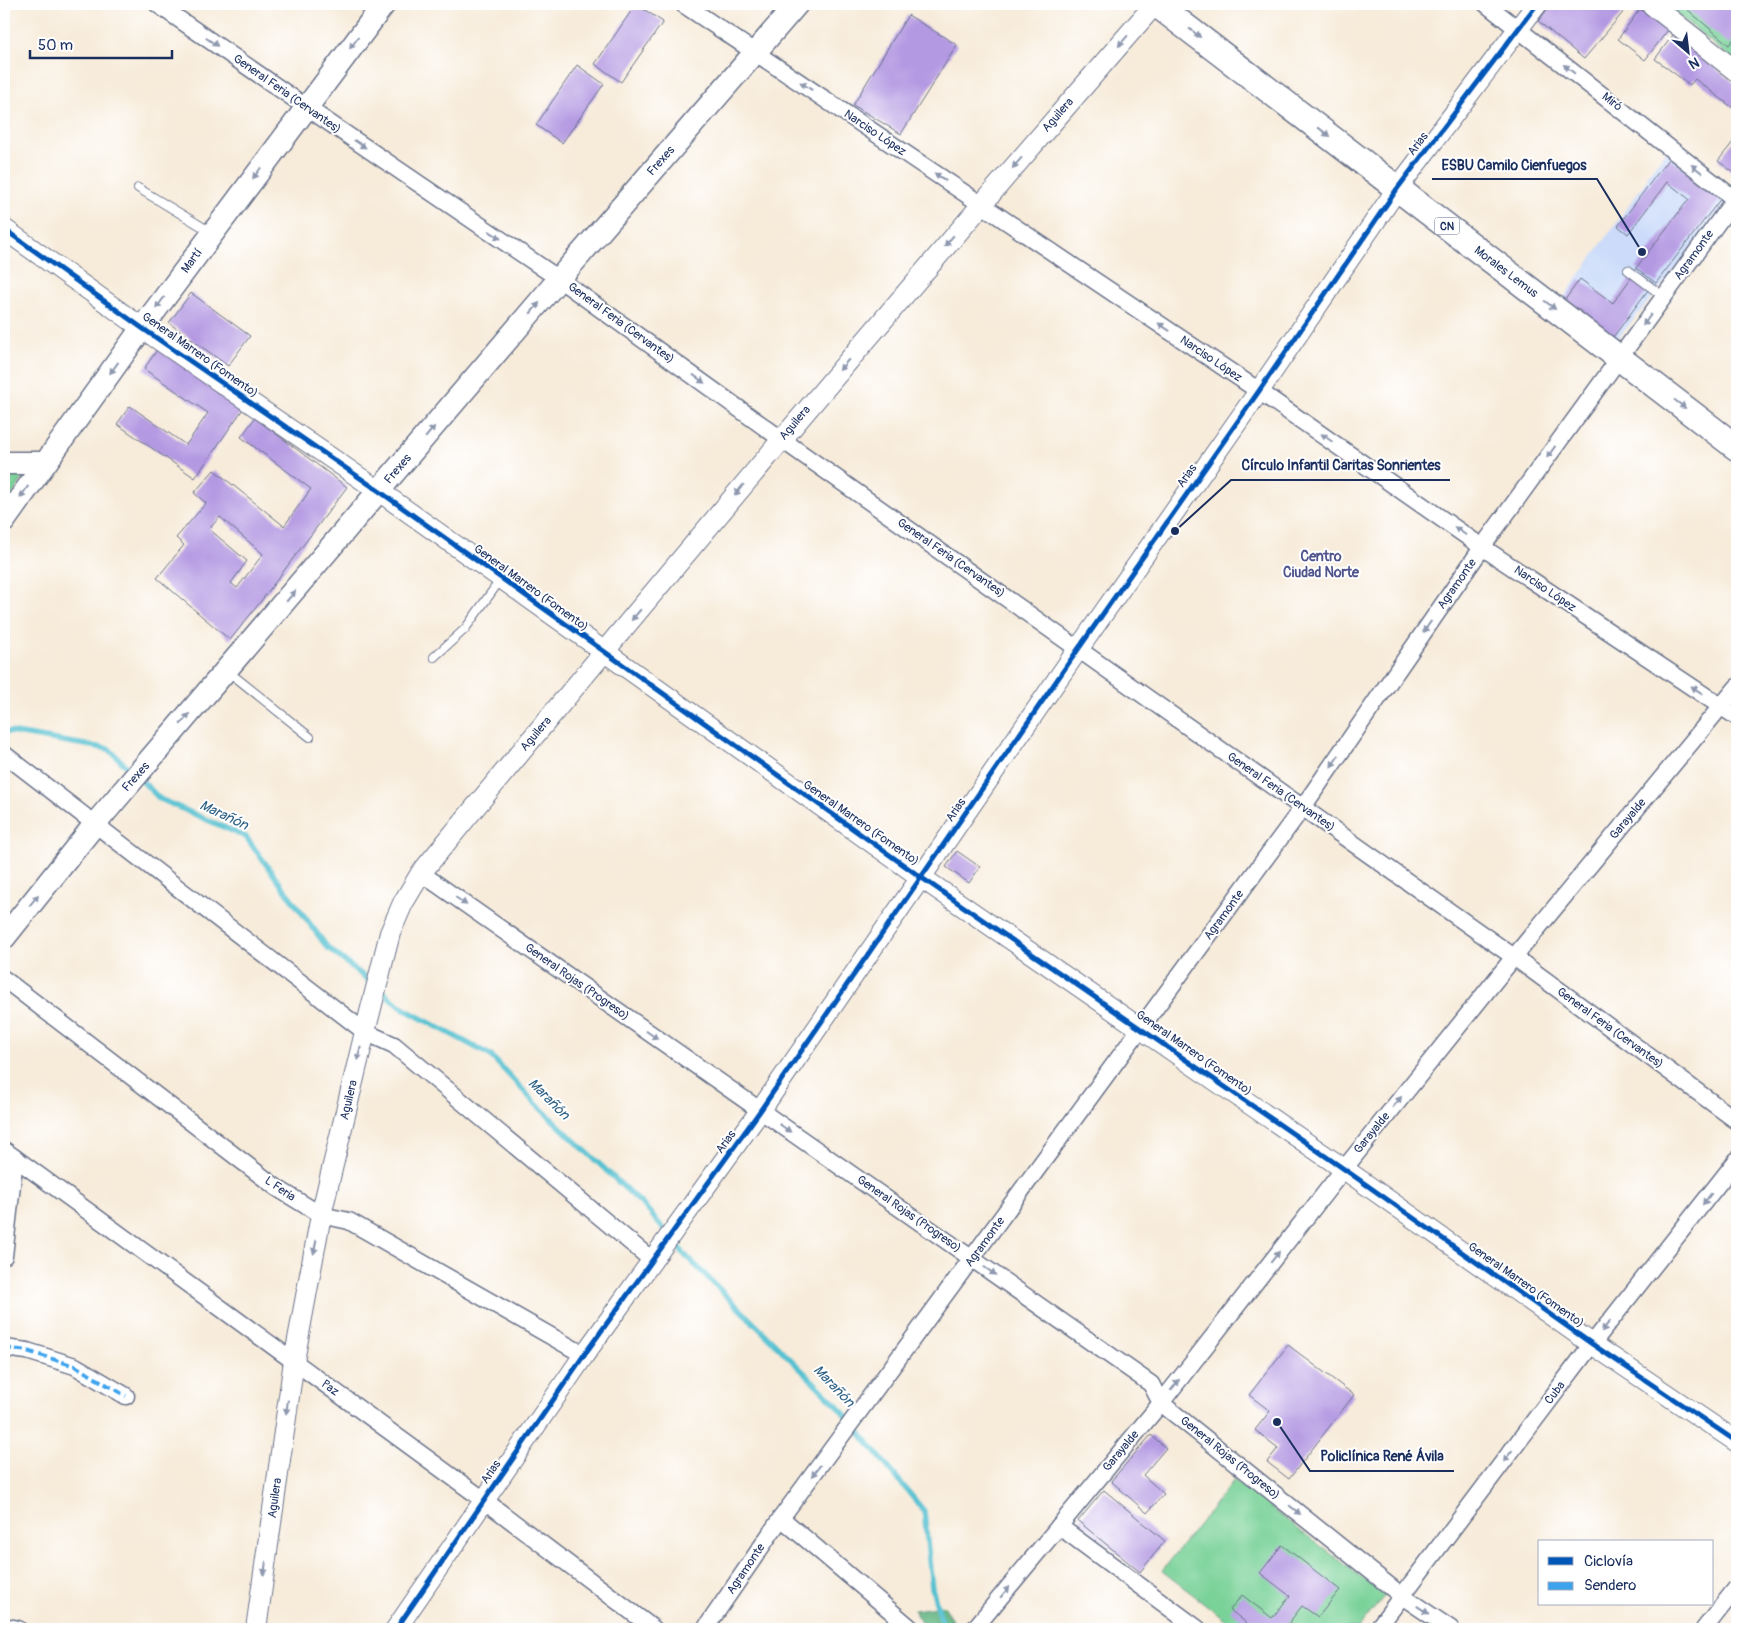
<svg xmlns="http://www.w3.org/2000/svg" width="1741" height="1633" viewBox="0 0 1741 1633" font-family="Pangolin,sans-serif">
<rect width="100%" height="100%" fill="#fff"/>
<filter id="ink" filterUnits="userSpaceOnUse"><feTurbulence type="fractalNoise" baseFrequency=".02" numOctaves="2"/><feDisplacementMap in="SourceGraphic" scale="10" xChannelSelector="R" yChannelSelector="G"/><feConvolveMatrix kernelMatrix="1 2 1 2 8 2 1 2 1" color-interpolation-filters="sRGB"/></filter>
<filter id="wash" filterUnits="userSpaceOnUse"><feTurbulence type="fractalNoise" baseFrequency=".0096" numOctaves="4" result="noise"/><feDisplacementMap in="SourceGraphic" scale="20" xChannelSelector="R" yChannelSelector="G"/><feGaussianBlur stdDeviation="1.12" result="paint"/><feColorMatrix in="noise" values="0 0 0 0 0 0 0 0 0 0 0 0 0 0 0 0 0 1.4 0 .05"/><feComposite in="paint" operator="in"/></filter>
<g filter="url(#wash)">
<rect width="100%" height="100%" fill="#f7ebd9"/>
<polygon fill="#cbdbf9" points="1667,150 1732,200 1612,346 1559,304 1648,178 1646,176"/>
<g fill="#79d298" stroke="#4a807b">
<polygon points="1664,4 1737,4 1737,63"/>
<polygon points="4,475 25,475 4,509"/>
<polygon points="1234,1480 1385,1595 1358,1629 1238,1629 1162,1571"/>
</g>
<polygon fill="#62b480" stroke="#3e726f" points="945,1606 956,1629 925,1629 913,1610"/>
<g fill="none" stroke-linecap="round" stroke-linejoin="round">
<g stroke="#56c1d1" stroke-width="5.5">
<polyline points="4,731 109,749 132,772"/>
<polyline points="139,778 160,799 246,837 327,947 404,1009 490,1055 537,1105 646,1208 686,1256 838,1406 924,1511 932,1588 944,1629"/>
</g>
</g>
<g id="blocks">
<g fill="#b398e2" fill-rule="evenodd">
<polygon points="636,4 663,22 621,82 595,64"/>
<polygon points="1552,4 1630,4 1584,59 1538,21"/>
<polygon points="1681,4 1737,4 1737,35 1729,45"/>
<polygon points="1640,9 1668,30 1645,60 1618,39"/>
<polygon points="908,15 957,45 901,134 853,105"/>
<polygon points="1673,35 1737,85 1737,103 1733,108 1695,79 1690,85 1655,59"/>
<polygon points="577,65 604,84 562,143 536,125"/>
<polygon points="1737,137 1737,175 1718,161"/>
<polygon points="1669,158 1722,197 1656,283 1636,268 1689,199 1667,182 1628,234 1618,226"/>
<polygon points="1631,278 1648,290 1611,340 1562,304 1580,279 1613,303"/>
<polygon points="191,293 250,336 228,366 169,323"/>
<polygon points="159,347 245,406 195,478 117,424 130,406 186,445 208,413 144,369"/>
<path d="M 255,418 L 347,487 L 258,605 L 230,640 L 157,578 L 184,545 L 176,538 L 206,503 L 194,493 L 214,470 L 284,526 L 311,489 L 241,437 ZM 220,517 L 263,554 L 237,588 L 231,583 L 247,561 L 209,529 Z"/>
<polygon points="957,851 980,867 969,883 946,867"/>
<polygon points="1288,1345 1354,1395 1289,1479 1267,1462 1278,1448 1255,1430 1270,1411 1249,1395"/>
<polygon points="1151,1435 1166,1448 1143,1475 1164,1494 1147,1513 1111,1481"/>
<polygon points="1104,1490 1165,1541 1140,1572 1078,1521"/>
<polygon points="1282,1545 1340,1590 1318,1617 1302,1606 1284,1629 1254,1629 1230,1610 1242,1595 1272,1618 1290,1596 1260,1573"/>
</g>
</g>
</g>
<g filter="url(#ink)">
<use href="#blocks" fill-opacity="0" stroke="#687189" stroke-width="1"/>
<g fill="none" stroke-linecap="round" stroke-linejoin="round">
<defs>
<g id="service">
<polyline points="138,188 211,232"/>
<polyline points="1628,270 1664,297"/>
<polyline points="434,657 465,629 501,579"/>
<polyline points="229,672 310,737"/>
</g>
<g id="minor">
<polyline points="157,4 306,107 559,279 781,439 1514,957 1737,1121"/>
<polyline points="683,4 1259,391 1482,547 1737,717"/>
<polyline points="1486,4 1737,201"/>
<polyline points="4,754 365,1032 394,1045 653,1261"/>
<polyline points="421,873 1151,1384 1161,1403 1402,1596 1451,1629"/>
<polyline points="4,979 277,1188 321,1215 349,1221 584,1355"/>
<polyline points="4,1150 484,1500 654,1629"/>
<polyline points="4,1256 15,1158"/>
<polyline points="4,1348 27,1351 75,1366 126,1396"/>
<polyline points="781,1518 912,1629"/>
<polyline points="1059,1526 1198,1629"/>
<polyline points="4,1626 18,1629"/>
<polyline points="705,1629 781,1518 1303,807 1488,539 1737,196"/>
<polyline points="974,1629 1161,1403 1336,1179 1514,957 1737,687"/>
<polyline points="1377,1629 1592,1344 1737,1160"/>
<polyline points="1704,1629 1737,1587"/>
</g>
<g id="tertiary">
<polyline points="1651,4 1737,72"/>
<polyline points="4,229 142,328 379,491 922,878 1344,1169 1592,1344 1737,1442"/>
<path d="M 256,1629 L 294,1361 L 321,1215 L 365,1032 L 390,933 L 403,903 L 421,873 C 662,580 906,290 1155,4"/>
<polyline points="396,1629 584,1355 760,1111 1079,648 1259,391 1397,189 1537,4"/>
</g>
<g id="secondary">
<polyline points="4,463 45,463"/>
<polyline points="4,521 142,328 384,4"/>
<polyline points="4,938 95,824 559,279 797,4"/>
</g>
<polyline id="primary" points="1156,4 1737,448"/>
</defs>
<use href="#service" stroke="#687189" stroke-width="10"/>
<use href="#minor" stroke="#687189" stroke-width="19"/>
<use href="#tertiary" stroke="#687189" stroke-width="22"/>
<use href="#secondary" stroke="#687189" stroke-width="25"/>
<use href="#primary" stroke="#687189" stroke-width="28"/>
<use href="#service" stroke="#fff" stroke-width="8"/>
<use href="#minor" stroke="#fff" stroke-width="16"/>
<use href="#tertiary" stroke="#fff" stroke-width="20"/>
<use href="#secondary" stroke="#fff" stroke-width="22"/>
<use href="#primary" stroke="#fff" stroke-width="25"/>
<polyline stroke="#3da3ed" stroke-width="4" stroke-dasharray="8 4" stroke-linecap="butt" points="4,1348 27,1351 75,1366 126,1396"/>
<defs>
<g id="cycleway">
<polyline points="4,229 142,328 379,491 922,878 1344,1169 1592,1344 1737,1442"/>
<polyline points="396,1629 584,1355 760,1111 1079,648 1259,391 1397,189 1537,4"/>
</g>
</defs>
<use href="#cycleway" stroke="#fff" stroke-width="8"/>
<use href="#cycleway" stroke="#0057b8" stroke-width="5"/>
</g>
<defs><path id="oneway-solid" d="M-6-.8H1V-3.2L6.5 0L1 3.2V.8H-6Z" transform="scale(1.25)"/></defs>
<g fill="#8d97ae">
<use href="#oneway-solid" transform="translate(1195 33) rotate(38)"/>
<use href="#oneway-solid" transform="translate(1123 41) rotate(131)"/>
<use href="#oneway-solid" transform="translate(212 42) rotate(35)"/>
<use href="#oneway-solid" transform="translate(354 43) rotate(127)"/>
<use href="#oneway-solid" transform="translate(1569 69) rotate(-142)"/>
<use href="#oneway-solid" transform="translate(806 86) rotate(-146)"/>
<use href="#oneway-solid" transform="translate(1324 132) rotate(38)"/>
<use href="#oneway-solid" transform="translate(360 144) rotate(34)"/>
<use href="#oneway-solid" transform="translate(1017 163) rotate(131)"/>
<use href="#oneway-solid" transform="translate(1697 169) rotate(-142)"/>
<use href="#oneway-solid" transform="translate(257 173) rotate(127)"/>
<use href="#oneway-solid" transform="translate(940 177) rotate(-146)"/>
<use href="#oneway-solid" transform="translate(495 235) rotate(34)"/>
<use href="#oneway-solid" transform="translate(949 241) rotate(130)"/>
<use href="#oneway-solid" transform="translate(160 303) rotate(126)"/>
<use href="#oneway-solid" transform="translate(1550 305) rotate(37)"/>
<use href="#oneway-solid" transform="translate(535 308) rotate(-50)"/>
<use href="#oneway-solid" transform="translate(1647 320) rotate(126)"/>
<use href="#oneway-solid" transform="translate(1164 327) rotate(-146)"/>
<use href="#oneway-solid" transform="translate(844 365) rotate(130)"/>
<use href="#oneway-solid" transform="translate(114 368) rotate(126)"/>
<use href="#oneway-solid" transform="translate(699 379) rotate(36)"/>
<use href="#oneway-solid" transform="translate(1680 404) rotate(37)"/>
<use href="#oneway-solid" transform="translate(430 432) rotate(-50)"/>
<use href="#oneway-solid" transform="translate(1327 438) rotate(-145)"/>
<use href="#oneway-solid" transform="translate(1551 452) rotate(126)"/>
<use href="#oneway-solid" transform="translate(739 490) rotate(130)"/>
<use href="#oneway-solid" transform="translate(24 492) rotate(125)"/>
<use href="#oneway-solid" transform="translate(1460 531) rotate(-145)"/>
<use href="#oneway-solid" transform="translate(291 596) rotate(-50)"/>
<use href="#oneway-solid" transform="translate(636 615) rotate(130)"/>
<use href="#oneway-solid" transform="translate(1427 627) rotate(125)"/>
<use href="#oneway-solid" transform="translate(1697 690) rotate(-146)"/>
<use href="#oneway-solid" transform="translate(185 719) rotate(-50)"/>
<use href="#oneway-solid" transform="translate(1335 761) rotate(125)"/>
<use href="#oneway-solid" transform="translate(34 900) rotate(-51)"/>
<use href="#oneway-solid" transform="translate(461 901) rotate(35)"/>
<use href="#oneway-solid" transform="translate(652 1035) rotate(35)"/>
<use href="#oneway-solid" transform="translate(359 1054) rotate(103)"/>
<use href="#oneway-solid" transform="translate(1397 1102) rotate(-51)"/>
<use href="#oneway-solid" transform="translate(785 1128) rotate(35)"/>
<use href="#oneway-solid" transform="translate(1707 1199) rotate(128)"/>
<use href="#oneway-solid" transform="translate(315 1247) rotate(101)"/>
<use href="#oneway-solid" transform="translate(1275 1257) rotate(-52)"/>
<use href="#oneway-solid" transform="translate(990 1271) rotate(35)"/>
<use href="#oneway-solid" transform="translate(1606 1326) rotate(128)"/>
<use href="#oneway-solid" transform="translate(1175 1385) rotate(-52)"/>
<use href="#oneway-solid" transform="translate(287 1407) rotate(98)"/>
<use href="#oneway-solid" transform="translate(1508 1456) rotate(127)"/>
<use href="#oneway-solid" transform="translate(816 1471) rotate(126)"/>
<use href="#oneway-solid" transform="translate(1295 1510) rotate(39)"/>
<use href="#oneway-solid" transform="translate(265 1568) rotate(98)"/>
<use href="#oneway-solid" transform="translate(1005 1592) rotate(-50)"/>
<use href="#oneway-solid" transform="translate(1423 1610) rotate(34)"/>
</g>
</g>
<g text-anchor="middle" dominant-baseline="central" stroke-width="4" stroke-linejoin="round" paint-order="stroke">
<rect fill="#fff" stroke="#5f6d8e" stroke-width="1" x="1434.5" y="217.5" width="25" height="17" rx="4"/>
<g font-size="11" font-weight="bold" fill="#1b2f5e">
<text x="1447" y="226">CN</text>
</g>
<g font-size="12" fill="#1b2f5e" stroke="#fff">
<text transform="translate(287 94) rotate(35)">General Feria (Cervantes)</text>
<text transform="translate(1612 102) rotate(38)">Miró</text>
<text transform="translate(1058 115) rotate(-49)">Aguilera</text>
<text transform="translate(875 133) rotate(34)">Narciso López</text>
<text transform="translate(1418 144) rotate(-53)">Arias</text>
<text transform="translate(661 161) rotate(-49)">Frexes</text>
<text transform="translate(1694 255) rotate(-54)">Agramonte</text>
<text transform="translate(192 261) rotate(-54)">Martí</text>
<text transform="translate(1506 272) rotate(37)">Morales Lemus</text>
<text transform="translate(621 323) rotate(36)">General Feria (Cervantes)</text>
<text transform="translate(200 355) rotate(35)">General Marrero (Fomento)</text>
<text transform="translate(1211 359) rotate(34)">Narciso López</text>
<text transform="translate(795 423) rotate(-50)">Aguilera</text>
<text transform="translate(398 469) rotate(-50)">Frexes</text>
<text transform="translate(1187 476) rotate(-55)">Arias</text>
<text transform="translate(951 558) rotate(35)">General Feria (Cervantes)</text>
<text transform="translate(1457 584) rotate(-55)">Agramonte</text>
<text transform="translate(531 588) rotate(36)">General Marrero (Fomento)</text>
<text transform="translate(1545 589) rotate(34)">Narciso López</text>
<text transform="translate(536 734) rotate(-50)">Aguilera</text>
<text transform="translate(136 777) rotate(-49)">Frexes</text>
<text transform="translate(1281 792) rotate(35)">General Feria (Cervantes)</text>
<text transform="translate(956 810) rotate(-56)">Arias</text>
<text transform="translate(1628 819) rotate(-50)">Garayalde</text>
<text transform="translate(861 823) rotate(35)">General Marrero (Fomento)</text>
<text transform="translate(1224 915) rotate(-54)">Agramonte</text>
<text transform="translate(577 982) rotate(35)">General Rojas (Progreso)</text>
<text transform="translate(1610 1028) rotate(36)">General Feria (Cervantes)</text>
<text transform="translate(1194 1053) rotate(35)">General Marrero (Fomento)</text>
<text transform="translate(349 1100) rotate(-77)">Aguilera</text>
<text transform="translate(1372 1133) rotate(-51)">Garayalde</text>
<text transform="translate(726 1142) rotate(-54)">Arias</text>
<text transform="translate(280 1189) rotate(34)">L Feria</text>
<text transform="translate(909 1214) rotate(35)">General Rojas (Progreso)</text>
<text transform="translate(985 1242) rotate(-54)">Agramonte</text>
<text transform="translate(1526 1285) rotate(35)">General Marrero (Fomento)</text>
<text transform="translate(330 1388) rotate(36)">Paz</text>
<text transform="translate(1555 1393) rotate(-53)">Cuba</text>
<text transform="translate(1121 1451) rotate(-50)">Garayalde</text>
<text transform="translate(1230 1458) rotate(39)">General Rojas (Progreso)</text>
<text transform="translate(491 1472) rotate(-56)">Arias</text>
<text transform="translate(275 1498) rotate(-82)">Aguilera</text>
<text transform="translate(746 1569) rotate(-56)">Agramonte</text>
</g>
<g font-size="14" font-weight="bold" fill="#50548c" stroke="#fff">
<text x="1321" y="556">Centro<tspan x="1321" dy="16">Ciudad Norte</tspan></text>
</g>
<g font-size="14" font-style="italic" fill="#306286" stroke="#fff">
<text transform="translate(224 815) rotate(25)">Marañón</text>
<text transform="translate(549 1099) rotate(45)">Marañón</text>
<text transform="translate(834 1386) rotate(46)">Marañón</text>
</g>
</g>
<path fill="none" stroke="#1b2f5e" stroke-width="2" d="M1642 252L1597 179H1432M1175 531L1231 480H1450M1277 1422L1310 1471H1454"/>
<g fill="#1b2f5e" stroke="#fff" stroke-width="2">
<circle cx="1642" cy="252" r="5"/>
<circle cx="1175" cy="531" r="5"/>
<circle cx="1277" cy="1422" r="5"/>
</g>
<g font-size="14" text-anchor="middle" font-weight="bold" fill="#1b2f5e" stroke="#fff" stroke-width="4" stroke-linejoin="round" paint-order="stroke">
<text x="1514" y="170">ESBU Camilo Cienfuegos</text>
<text x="1341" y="470">Círculo Infantil Caritas Sonrientes</text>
<text x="1382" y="1461">Policlínica René Ávila</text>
</g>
<rect width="1741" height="1633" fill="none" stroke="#fff" stroke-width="20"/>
<rect x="1538" y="1540" width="175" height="65" fill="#ffffff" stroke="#a4acbf"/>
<rect x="1548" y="1557" width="25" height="8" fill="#0057b8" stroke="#a4acbf"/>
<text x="1584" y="1566" font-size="15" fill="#1b2f5e">Ciclovía</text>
<rect x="1548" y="1582" width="25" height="8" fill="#3da3ed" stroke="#a4acbf"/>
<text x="1584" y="1590" font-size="15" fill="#1b2f5e">Sendero</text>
<g transform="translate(1688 52) rotate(152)" stroke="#ffffff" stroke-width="4" paint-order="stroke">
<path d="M0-4L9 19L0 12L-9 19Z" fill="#1b2f5e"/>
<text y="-8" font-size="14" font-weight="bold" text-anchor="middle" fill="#1b2f5e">N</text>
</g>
<path d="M30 50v8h142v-8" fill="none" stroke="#1b2f5e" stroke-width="2.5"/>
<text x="38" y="50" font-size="15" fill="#1b2f5e" stroke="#ffffff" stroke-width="4" paint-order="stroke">50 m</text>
</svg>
